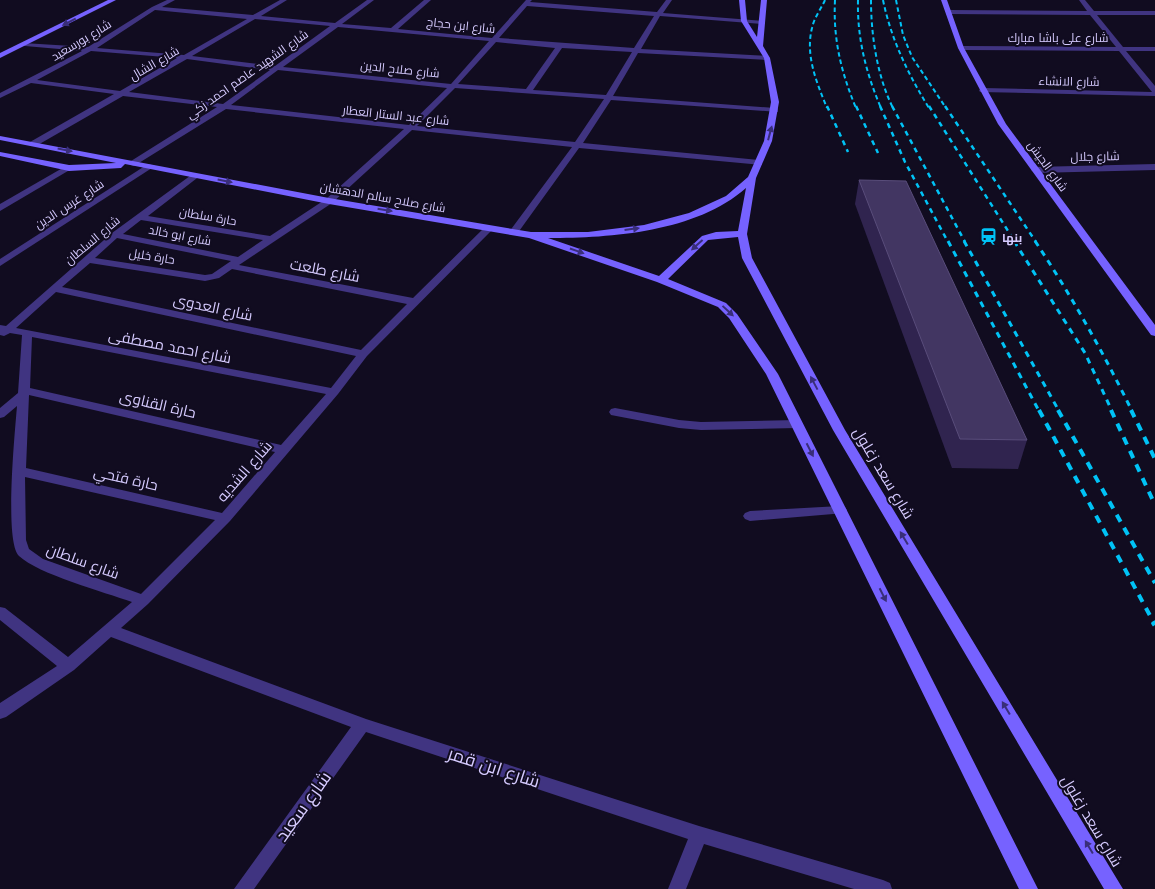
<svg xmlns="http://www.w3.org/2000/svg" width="1155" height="889" viewBox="0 0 1155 889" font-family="Inter,Cairo,sans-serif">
<rect width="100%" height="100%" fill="#110c20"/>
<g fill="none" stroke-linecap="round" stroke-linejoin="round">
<g fill="#403481" fill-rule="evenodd">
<polygon points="615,408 679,420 701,422 797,420 803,424 797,428 701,430 679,428 611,415 609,412 611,409"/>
<polygon points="840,506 845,507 847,510 845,513 750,521 745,519 743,516 745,513 750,511"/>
</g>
<g fill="#403481" fill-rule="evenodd">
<path d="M 167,0 L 175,0 L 162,7 L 253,15 L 280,0 L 287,0 L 261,16 L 335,23 L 367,0 L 374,0 L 342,24 L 391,28 L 424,0 L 431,0 L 398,29 L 492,38 L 526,0 L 532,0 L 530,2 L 657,12 L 666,0 L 672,0 L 663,13 L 764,21 L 765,22 L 762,24 L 660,16 L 641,49 L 767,56 L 770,58 L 767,60 L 638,53 L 613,96 L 775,108 L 778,108 L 778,112 L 611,100 L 583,143 L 759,160 L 762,161 L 762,165 L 579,148 L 517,234 L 514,235 L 509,232 L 572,147 L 412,130 L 332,203 L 239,265 L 413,298 L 486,226 L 492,226 L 494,228 L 367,356 L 338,394 L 230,521 L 148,604 L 121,628 L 366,719 L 699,826 L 883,880 L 890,883 L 892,889 L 854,889 L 704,844 L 686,889 L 668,889 L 688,839 L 366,732 L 254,889 L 234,889 L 351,727 L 111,637 L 74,670 L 6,717 L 0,719 L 0,703 L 57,666 L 0,620 L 0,607 L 5,608 L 68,657 L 132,602 C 104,592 38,574 19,556 C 4,542 15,431 17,406 L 4,417 L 0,418 L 0,408 L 18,393 L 22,335 L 10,333 L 4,336 L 0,335 L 0,325 L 6,326 L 112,233 L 194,173 L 201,175 L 148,216 L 270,236 L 326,199 L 404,129 L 226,109 L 134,166 L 131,165 L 131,161 L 217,107 L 123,96 L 36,146 L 30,146 L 30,142 L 114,94 L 31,83 L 0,98 L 0,93 L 82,51 L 25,46 L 23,45 L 23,43 L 88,47 L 152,7 ZM 527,6 L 654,16 L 634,48 L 499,38 ZM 155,10 L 247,19 L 184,55 L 97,48 ZM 255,19 L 330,26 L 275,66 L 192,56 ZM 338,27 L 489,41 L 451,84 L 283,67 ZM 496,42 L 555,48 L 526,89 L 458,84 ZM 562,48 L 632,52 L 606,95 L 533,90 ZM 91,51 L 177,58 L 120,91 L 37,80 ZM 187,59 L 270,70 L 223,104 L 129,92 ZM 278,70 L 447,88 L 409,125 L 231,105 ZM 455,88 L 604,99 L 575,142 L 417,126 ZM 141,220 L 263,240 L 238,257 L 123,234 ZM 117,238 L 231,261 L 212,274 L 205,275 L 95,258 ZM 90,263 L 205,281 L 219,278 L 232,269 L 407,304 L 361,350 L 62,287 ZM 56,292 L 356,356 L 331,388 L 16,328 ZM 32,337 L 326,394 L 281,445 L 30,388 ZM 29,395 L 275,452 L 222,513 L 26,468 ZM 25,477 L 215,520 L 141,594 L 43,559 L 29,549 L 26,540 Z"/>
<polygon points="1079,0 1085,0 1094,11 1155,11 1155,15 1097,15 1123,47 1155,47 1155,51 1126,51 1155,86 1155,96 980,92 979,90 983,88 1152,92 1119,51 961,50 958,48 961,46 1116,47 1090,15 949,14 946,12 949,10 1087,11"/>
<polygon points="148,164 155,166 0,266 0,259"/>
<polygon points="1155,164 1155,170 1035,173 1031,170 1035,167"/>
<polygon points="66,166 73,168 0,211 0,204"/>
</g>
<g fill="#7662ff" fill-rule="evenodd">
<polygon points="108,0 116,0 0,58 0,53"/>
<path d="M 739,0 L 745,0 L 747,21 L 757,37 L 761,0 L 767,0 L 763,46 L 770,58 L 779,102 L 772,141 L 756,178 L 747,234 L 752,258 L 845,430 L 1123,889 L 1104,889 L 833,430 L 742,258 L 738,237 L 708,240 L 668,279 L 726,303 L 737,314 L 778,374 L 1038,889 L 1019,889 L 766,374 L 729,318 L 718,307 L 657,282 L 529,238 L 329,204 L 125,164 L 121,168 L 69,171 L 0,156 L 0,152 L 69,165 L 116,163 L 0,140 L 0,136 L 329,198 L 531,232 L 588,232 L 644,225 L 689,213 L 726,196 L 748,177 L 764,141 L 771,102 L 764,58 L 741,21 ZM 746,188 L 738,231 L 716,232 L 702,236 L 659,276 L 548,238 C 612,238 696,232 746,188 Z"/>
<polygon points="941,0 947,0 964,48 1006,124 1155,325 1155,336 1151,335 998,124 958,48"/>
</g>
<g stroke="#00c3f6" stroke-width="2" stroke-dasharray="4.5 3" stroke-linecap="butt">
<path d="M 825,0 C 821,9 814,18 812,28 C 805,56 817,83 827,108"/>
<path d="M 835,0 C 833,39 841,72 856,108"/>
<path d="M 858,0 C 857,38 866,73 881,108"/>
<path d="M 871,0 C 871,35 877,76 893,108"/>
<path d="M 883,0 C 891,39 908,74 929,108"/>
<polyline points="896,0 903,35 912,57 946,108"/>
</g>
<g stroke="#00c3f6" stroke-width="2.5" stroke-dasharray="5 4.5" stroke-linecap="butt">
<polyline points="827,106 848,152"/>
<polyline points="856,106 878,153"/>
<polyline points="880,106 905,162 948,242"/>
<polyline points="892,106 965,242"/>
<polyline points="929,106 1015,242"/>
<polyline points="945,106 1036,242"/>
</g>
<g stroke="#00c3f6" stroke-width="3" stroke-dasharray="6 5.5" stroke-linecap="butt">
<polyline points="948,241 1039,411"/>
<polyline points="964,241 1059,411"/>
<polyline points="1014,241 1085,353 1112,411"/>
<path d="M 1035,241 C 1071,295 1103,352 1132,411"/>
</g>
<g stroke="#00c3f6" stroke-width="4" stroke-dasharray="8 7" stroke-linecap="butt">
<polyline points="1039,410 1154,623"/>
<polyline points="1058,410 1155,583"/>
<polyline points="1111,410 1155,505"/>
<polyline points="1131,410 1155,459"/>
</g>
<polyline stroke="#00c3f6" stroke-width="5" stroke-dasharray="10 9" stroke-linecap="butt" points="1153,622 1155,625"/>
</g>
<polygon fill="#30244f" points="859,180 1027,440 1018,469 952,468 855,204"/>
<polygon fill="#423662" stroke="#594d7b" points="859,180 906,181 1027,440 960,439"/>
<defs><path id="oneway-solid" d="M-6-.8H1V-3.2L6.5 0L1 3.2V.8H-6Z" transform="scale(1.25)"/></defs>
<g fill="#392e79">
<use href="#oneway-solid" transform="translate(69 22) rotate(153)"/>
<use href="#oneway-solid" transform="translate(770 133) rotate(-75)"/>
<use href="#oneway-solid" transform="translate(65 150) rotate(11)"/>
<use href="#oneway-solid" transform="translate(225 181) rotate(11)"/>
<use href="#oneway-solid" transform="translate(385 210) rotate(9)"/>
<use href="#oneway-solid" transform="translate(632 229) rotate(-7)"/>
<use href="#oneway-solid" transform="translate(697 245) rotate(138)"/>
<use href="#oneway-solid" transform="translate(577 251) rotate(19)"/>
<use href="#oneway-solid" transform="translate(728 311) rotate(43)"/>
<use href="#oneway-solid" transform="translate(814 383) rotate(-118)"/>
<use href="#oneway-solid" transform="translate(810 450) rotate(63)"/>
<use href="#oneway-solid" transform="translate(904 538) rotate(-121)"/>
<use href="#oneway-solid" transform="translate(883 595) rotate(63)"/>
<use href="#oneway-solid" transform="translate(1006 708) rotate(-121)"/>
<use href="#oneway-solid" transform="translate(1089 847) rotate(-121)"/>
</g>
<defs>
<symbol id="station-bare" viewBox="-9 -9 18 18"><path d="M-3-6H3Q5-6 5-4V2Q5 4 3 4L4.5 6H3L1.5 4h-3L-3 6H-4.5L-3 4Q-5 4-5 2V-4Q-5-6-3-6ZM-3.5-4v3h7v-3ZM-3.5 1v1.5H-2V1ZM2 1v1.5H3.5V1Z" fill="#00c3f6" stroke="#110c20" stroke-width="2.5" paint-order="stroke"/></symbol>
</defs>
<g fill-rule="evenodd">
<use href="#station-bare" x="976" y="224" width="25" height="25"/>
</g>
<g text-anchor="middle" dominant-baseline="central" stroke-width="4" stroke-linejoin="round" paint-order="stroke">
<g font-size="12" fill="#d6cbff" stroke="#110c20">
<text transform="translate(461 25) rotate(6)">شارع ابن حجاج</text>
<text x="1058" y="37">شارع على باشا مبارك</text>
<text transform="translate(81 40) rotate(-31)">شارع بورسعيد</text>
<text transform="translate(154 63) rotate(-30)">شارع الشال</text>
<text transform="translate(400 69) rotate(6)">شارع صلاح الدين</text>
<text transform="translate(247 74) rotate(-35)">شارع الشهيد عاصم احمد زكي</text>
<text transform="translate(1069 81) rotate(1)">شارع الانشاء</text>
<text transform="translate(396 115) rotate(6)">شارع عبد الستار العطار</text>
<text transform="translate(1095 156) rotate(-1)">شارع جلال</text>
<text transform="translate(1048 166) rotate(54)">شارع الجيش</text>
<text transform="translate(383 197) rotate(10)">شارع صلاح سالم الدهشان</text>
<text transform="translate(69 204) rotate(-33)">شارع غرس الدين</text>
<text transform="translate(208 216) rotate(10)">حارة سلطان</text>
<text transform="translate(180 235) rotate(11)">شارع ابو خالد</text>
<text transform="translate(92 240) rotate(-40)">شارع السلطان</text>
<text transform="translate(152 256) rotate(9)">حارة خليل</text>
</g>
<g font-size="12" font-weight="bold" fill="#d6cbff" stroke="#110c20" text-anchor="start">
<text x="1002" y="237">بنها</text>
</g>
<g font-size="15" fill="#d6cbff" stroke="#110c20">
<text transform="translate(325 270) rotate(11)">شارع طلعت</text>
<text transform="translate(213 307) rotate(12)">شارع العدوى</text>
<text transform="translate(170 346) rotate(11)">شارع احمد مصطفى</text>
<text transform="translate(158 404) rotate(13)">حارة القناوى</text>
<text transform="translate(244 471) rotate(-49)">شارع الشديه</text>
<text transform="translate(884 473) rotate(59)">شارع سعد زغلول</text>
<text transform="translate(126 478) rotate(13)">حارة فتحي</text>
<text transform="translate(83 561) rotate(20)">شارع سلطان</text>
<text transform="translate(1092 821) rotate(59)">شارع سعد زغلول</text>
</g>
<g font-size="18" fill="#d6cbff" stroke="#110c20">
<text transform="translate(494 767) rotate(18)">شارع ابن قمر</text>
<text transform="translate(303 806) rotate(-54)">شارع سعيد</text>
</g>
</g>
</svg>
